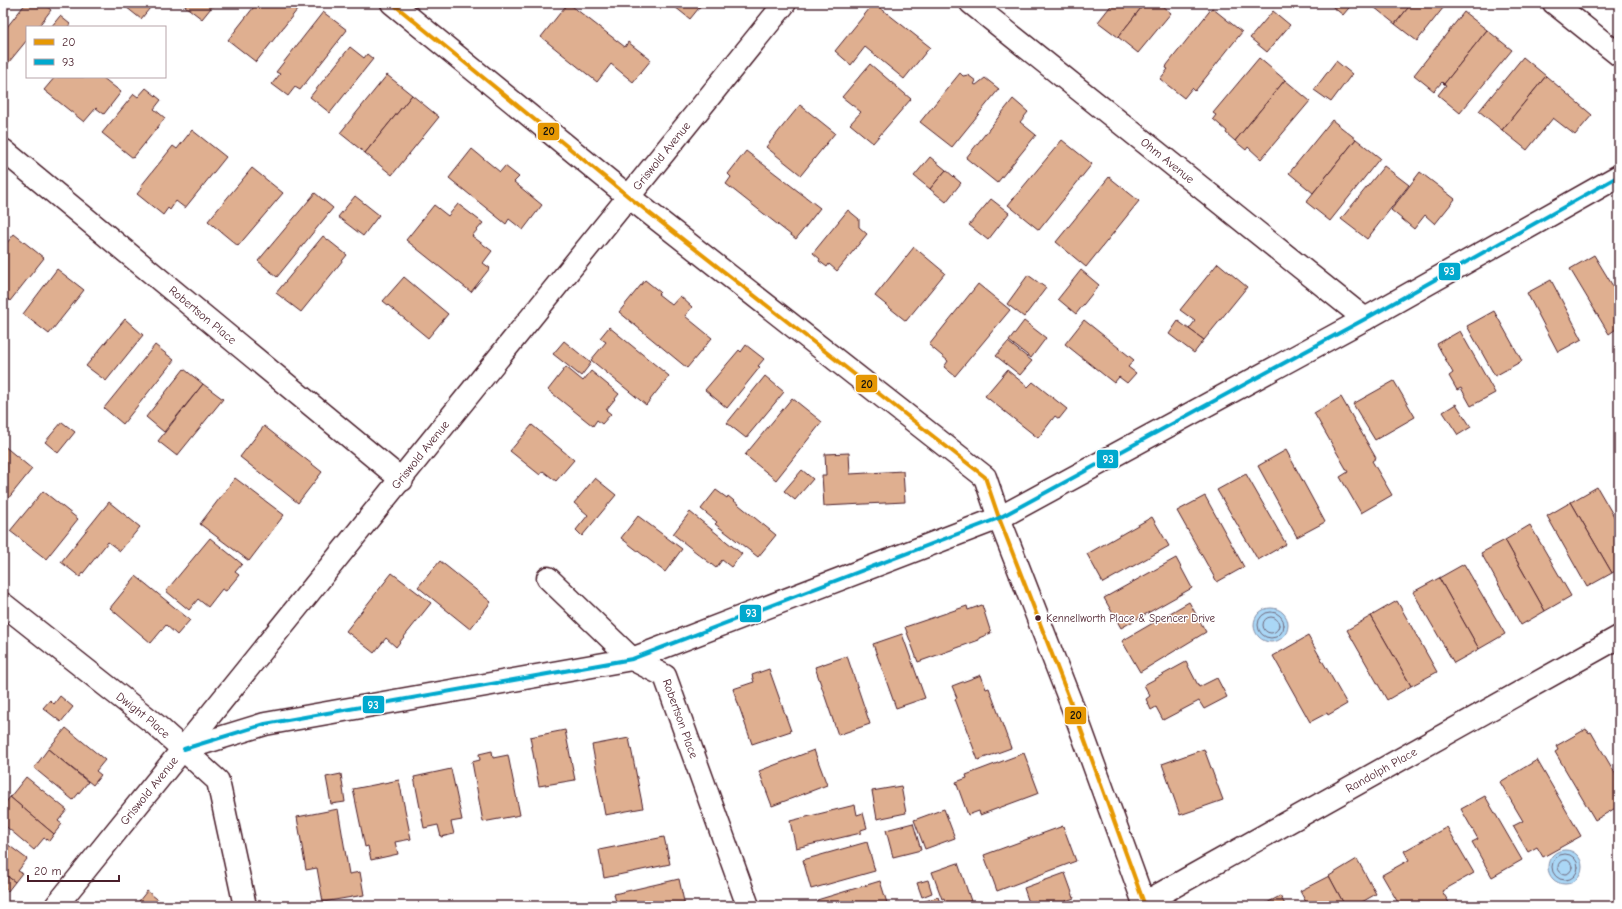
<svg xmlns="http://www.w3.org/2000/svg" width="1622" height="909" viewBox="0 0 1622 909" font-family="'Comic Neue',sans-serif">
<rect width="100%" height="100%" fill="#fff"/>
<filter id="ink" filterUnits="userSpaceOnUse"><feTurbulence type="fractalNoise" baseFrequency=".025" numOctaves="2"/><feDisplacementMap in="SourceGraphic" scale="8" xChannelSelector="R" yChannelSelector="G"/><feConvolveMatrix kernelMatrix="1 2 1 2 8 2 1 2 1" color-interpolation-filters="sRGB"/></filter>
<g filter="url(#ink)">
<g fill="#aad7f6" stroke="#848da5">
<circle cx="1271" cy="625" r="17"/>
<circle cx="1565" cy="867" r="17"/>
</g>
<g fill="none" stroke-linecap="round" stroke-linejoin="round">
<g stroke="#70697c" stroke-width="1">
<circle cx="1271" cy="625" r="13"/>
<circle cx="1271" cy="625" r="8"/>
<circle cx="1565" cy="867" r="13"/>
<circle cx="1565" cy="867" r="7"/>
</g>
</g>
<g fill="#dfaf90" stroke="#4a1f2b">
<polygon points="26,3 43,3 51,10 38,27 27,27 27,40 4,68 3,67 3,32"/>
<polygon points="121,3 154,3 141,19"/>
<polygon points="181,3 215,3 202,19"/>
<polygon points="257,3 299,3 301,5 256,62 228,40"/>
<polygon points="568,3 625,47 628,42 651,60 633,82 611,64 597,82 541,37"/>
<polygon points="670,3 703,3 690,19"/>
<polygon points="874,3 930,47 904,79 865,47 851,65 835,51"/>
<polygon points="1113,3 1145,3 1118,37 1098,22"/>
<polygon points="1145,3 1158,3 1171,13 1138,53 1118,37"/>
<polygon points="1328,3 1353,3 1343,15"/>
<polygon points="1378,3 1412,3 1395,24 1374,7"/>
<polygon points="1412,3 1447,3 1417,41 1395,24"/>
<polygon points="1212,8 1242,32 1195,91 1192,88 1184,98 1160,79 1168,69 1166,68 1167,65"/>
<polygon points="1273,11 1290,25 1267,52 1250,38"/>
<polygon points="323,12 347,30 300,90 295,87 288,96 272,84 280,74 276,72"/>
<polygon points="1464,12 1487,30 1444,84 1442,82 1434,91 1414,75"/>
<polygon points="60,16 70,24 68,27 51,27"/>
<polygon points="1487,30 1512,50 1460,113 1438,95 1446,85 1444,84"/>
<polygon points="350,47 364,58 367,54 373,59 330,113 310,97"/>
<polygon points="1523,57 1546,76 1502,130 1479,111"/>
<polygon points="1259,58 1285,80 1235,141 1226,133 1227,131 1213,119 1216,115 1213,113"/>
<polygon points="1336,61 1352,74 1331,102 1314,90"/>
<polygon points="870,64 911,99 873,143 850,124 861,112 842,97"/>
<polygon points="960,73 963,76 968,75 976,81 974,84 976,85 985,78 999,89 952,147 920,122"/>
<polygon points="387,75 412,95 365,153 340,133"/>
<polygon points="1546,76 1592,115 1575,135 1553,118 1527,150 1502,130"/>
<polygon points="55,77 102,77 121,92 104,114 96,108 84,122 44,90"/>
<polygon points="1285,80 1310,101 1261,159 1248,147 1246,150 1235,141"/>
<polygon points="146,88 161,100 154,109 165,118 133,158 102,133 134,94 138,97"/>
<polygon points="412,95 439,117 392,175 365,153"/>
<polygon points="1013,99 1028,112 1020,122 1036,135 997,183 966,158"/>
<polygon points="800,105 835,133 801,175 766,147"/>
<polygon points="1332,120 1356,139 1313,193 1289,173"/>
<polygon points="192,130 226,157 185,208 176,201 170,210 168,208 163,215 137,194 142,188 141,186 173,146 177,149"/>
<polygon points="1356,139 1380,158 1330,221 1306,202"/>
<polygon points="1062,140 1092,164 1039,230 1008,205"/>
<polygon points="472,149 500,172 505,166 519,177 514,182 542,205 523,230 509,219 506,224 449,178"/>
<polygon points="746,151 820,208 796,239 726,184 731,177 728,174"/>
<polygon points="930,157 946,170 930,189 914,176"/>
<polygon points="1384,166 1409,185 1367,239 1341,219"/>
<polygon points="252,168 283,193 238,246 208,221"/>
<polygon points="946,170 961,183 946,202 930,189"/>
<polygon points="1420,172 1455,199 1435,224 1425,215 1414,229 1391,210"/>
<polygon points="1109,177 1139,201 1086,267 1056,242"/>
<polygon points="315,193 333,208 277,277 258,261"/>
<polygon points="355,196 379,215 363,236 338,217"/>
<polygon points="991,199 1009,213 988,240 969,225"/>
<polygon points="458,204 483,223 472,236 492,251 483,263 490,268 471,292 406,240 434,205 448,216"/>
<polygon points="848,210 859,219 859,227 867,234 837,271 829,264 827,267 819,261 820,259 813,253"/>
<polygon points="14,234 44,258 10,301 3,295 3,248"/>
<polygon points="323,236 347,255 301,312 276,293"/>
<polygon points="914,247 945,273 906,321 875,296"/>
<polygon points="1594,255 1619,296 1619,327 1609,334 1570,269"/>
<polygon points="1218,263 1247,287 1204,340 1189,329 1195,321 1180,310"/>
<polygon points="57,269 84,290 49,334 23,314"/>
<polygon points="1081,270 1099,285 1076,314 1058,299"/>
<polygon points="1028,275 1046,288 1024,317 1007,304"/>
<polygon points="404,277 448,314 428,338 383,301"/>
<polygon points="645,280 660,292 658,294 672,305 680,296 692,307 685,316 712,338 687,368 619,312"/>
<polygon points="1551,280 1582,339 1558,352 1527,293"/>
<polygon points="978,284 1010,310 955,376 944,367 948,361 929,345"/>
<polygon points="1494,311 1522,361 1495,376 1467,326"/>
<polygon points="125,319 143,335 106,381 86,366"/>
<polygon points="1084,320 1134,360 1128,367 1136,373 1127,383 1119,377 1114,383 1065,344"/>
<polygon points="1024,321 1046,338 1031,358 1009,341"/>
<polygon points="1178,321 1204,340 1194,353 1169,334"/>
<polygon points="609,327 669,376 646,405 591,360 606,342 600,338"/>
<polygon points="1460,331 1495,393 1471,406 1461,388 1457,390 1449,376 1453,373 1437,344"/>
<polygon points="564,341 591,363 581,376 553,354"/>
<polygon points="1008,342 1032,361 1020,375 996,356"/>
<polygon points="155,345 174,360 123,424 104,408"/>
<polygon points="746,345 764,359 758,366 760,367 727,408 705,390 739,350 741,352"/>
<polygon points="566,367 583,381 591,371 619,394 606,410 611,414 602,424 597,420 593,426 548,390"/>
<polygon points="184,369 203,384 164,432 146,417"/>
<polygon points="1007,370 1028,387 1033,382 1067,409 1059,419 1055,416 1038,438 985,396"/>
<polygon points="765,376 784,392 746,438 727,423"/>
<polygon points="1394,381 1415,417 1375,440 1353,404"/>
<polygon points="203,384 223,399 177,456 158,441"/>
<polygon points="1341,397 1376,458 1372,461 1392,495 1361,513 1340,477 1348,472 1314,413"/>
<polygon points="792,398 822,422 776,480 745,455"/>
<polygon points="1456,404 1471,427 1458,435 1443,412"/>
<polygon points="62,422 75,432 58,453 45,442"/>
<polygon points="532,425 574,460 556,481 543,471 540,475 510,451"/>
<polygon points="264,426 322,472 298,503 240,457"/>
<polygon points="3,445 32,469 3,505"/>
<polygon points="1286,450 1325,522 1297,537 1258,466"/>
<polygon points="849,453 850,474 903,471 905,502 824,506 822,475 826,475 825,454"/>
<polygon points="802,470 813,479 795,500 784,491"/>
<polygon points="1246,474 1286,544 1258,560 1217,490"/>
<polygon points="235,478 284,515 249,561 200,524"/>
<polygon points="595,478 616,495 582,536 576,530 588,515 574,503"/>
<polygon points="1597,487 1619,525 1619,569 1612,573 1571,502"/>
<polygon points="716,490 727,498 728,496 776,535 758,557 715,524 717,522 701,509"/>
<polygon points="43,491 78,519 46,559 10,531"/>
<polygon points="1205,496 1244,567 1217,582 1177,511"/>
<polygon points="109,502 140,527 120,551 108,542 80,577 61,562"/>
<polygon points="1571,502 1612,573 1587,587 1547,516"/>
<polygon points="690,512 742,554 731,567 722,560 716,568 673,534"/>
<polygon points="638,516 682,549 665,572 621,538"/>
<polygon points="1152,517 1169,546 1103,583 1087,554"/>
<polygon points="1530,525 1571,596 1545,611 1505,540"/>
<polygon points="210,538 242,564 235,572 239,575 226,591 222,589 208,607 198,599 189,610 166,591"/>
<polygon points="1505,540 1545,611 1521,625 1481,553"/>
<polygon points="1176,558 1192,588 1121,628 1104,598"/>
<polygon points="440,561 491,602 470,629 418,587"/>
<polygon points="1464,564 1505,634 1479,649 1439,578"/>
<polygon points="392,573 431,603 396,647 386,638 374,653 346,631"/>
<polygon points="136,576 190,620 177,635 166,625 151,643 110,608"/>
<polygon points="1439,578 1479,649 1454,663 1413,592"/>
<polygon points="1397,601 1437,672 1411,686 1371,616"/>
<polygon points="1189,602 1206,632 1140,672 1122,641"/>
<polygon points="982,605 991,633 979,638 979,640 918,662 905,627 967,606 968,610"/>
<polygon points="1371,616 1411,686 1387,700 1347,630"/>
<polygon points="902,634 925,698 896,708 873,644"/>
<polygon points="1308,636 1347,704 1328,715 1327,713 1310,722 1273,656"/>
<polygon points="847,656 870,724 838,735 815,667"/>
<polygon points="1186,662 1199,687 1217,678 1227,697 1204,709 1199,701 1163,720 1156,707 1151,710 1146,699 1150,696 1144,685"/>
<polygon points="769,669 791,731 752,744 733,689 754,682 752,675"/>
<polygon points="981,675 986,689 989,688 1011,748 978,760 955,699 957,698 952,686"/>
<polygon points="60,696 73,707 61,722 43,708 50,700 54,704"/>
<polygon points="66,728 105,760 96,771 101,775 93,785 48,749"/>
<polygon points="1586,729 1588,733 1591,732 1619,780 1619,806 1595,820 1555,752 1558,750 1556,746"/>
<polygon points="565,730 575,780 539,786 530,737"/>
<polygon points="629,738 643,808 605,815 592,745"/>
<polygon points="48,749 88,782 73,800 34,768"/>
<polygon points="1204,749 1223,800 1180,815 1162,764"/>
<polygon points="814,750 827,785 772,806 759,771"/>
<polygon points="492,751 493,758 508,755 520,815 483,822 472,762 480,760 479,754"/>
<polygon points="1024,753 1039,793 980,815 979,811 968,815 956,782 967,778 966,775"/>
<polygon points="1537,760 1581,836 1543,857 1537,847 1528,852 1513,826 1523,821 1500,782"/>
<polygon points="451,769 462,820 451,822 454,834 441,837 438,825 424,828 414,777"/>
<polygon points="341,774 345,802 331,804 326,777"/>
<polygon points="26,777 67,810 58,821 62,824 54,834 10,797"/>
<polygon points="399,780 411,839 395,842 398,854 371,860 368,846 365,847 353,789"/>
<polygon points="901,786 906,813 877,819 872,791"/>
<polygon points="1485,796 1522,860 1492,877 1472,842 1478,839 1461,809"/>
<polygon points="10,797 54,834 49,841 44,838 34,850 3,824 3,806"/>
<polygon points="855,805 857,815 863,813 867,828 861,830 861,833 796,848 790,821"/>
<polygon points="338,809 349,874 360,872 364,895 323,902 317,868 306,870 297,817"/>
<polygon points="944,809 955,838 925,849 914,820"/>
<polygon points="913,823 921,850 893,857 886,830"/>
<polygon points="1063,826 1076,861 997,891 984,855"/>
<polygon points="1447,827 1474,873 1442,891 1451,906 1400,906 1382,875 1409,860 1404,851"/>
<polygon points="664,837 670,864 604,878 599,850"/>
<polygon points="3,841 27,859 18,871 22,873 15,882 3,873"/>
<polygon points="867,842 875,871 811,889 803,860"/>
<polygon points="1357,859 1376,894 1355,906 1345,906 1329,876"/>
<polygon points="958,863 971,901 957,906 947,906 944,898 942,899 932,872"/>
<polygon points="3,873 15,882 8,891 5,888 3,889"/>
<polygon points="1065,873 1074,898 1066,901 1068,906 1037,906 1035,901 1029,903 1024,888"/>
<polygon points="1329,876 1345,906 1308,906 1300,891"/>
<polygon points="679,879 685,906 617,906 614,894"/>
<polygon points="928,880 932,893 922,897 917,883"/>
<polygon points="880,881 888,906 819,906 817,900"/>
<polygon points="147,891 166,906 135,906"/>
<polygon points="1280,896 1286,906 1261,906"/>
<polygon points="938,897 941,906 914,906 913,905"/>
</g>
<g fill="none" stroke-linecap="round" stroke-linejoin="round">
<defs>
<g id="street">
<polyline points="392,3 629,197 985,477 999,518 1076,716 1145,906"/>
<path id="s1" d="M 971,3 L 1365,319"/>
<path id="s2" d="M 3,150 L 402,480"/>
<path id="s3" d="M 548,578 L 632,659 L 665,676 L 748,906"/>
<path id="s4" d="M 3,604 L 156,725 L 218,781 L 245,906"/>
<polyline points="184,749 265,724 632,659 999,518 1365,319 1619,176"/>
<path id="s5" d="M 1144,903 L 1619,637"/>
<path id="s6" d="M 56,906 L 785,3"/>
</g>
<polyline id="secondary" points="1554,3 1619,55"/>
</defs>
<use href="#street" stroke="#4a1f2b" stroke-width="25"/>
<use href="#secondary" stroke="#4a1f2b" stroke-width="25"/>
<use href="#street" stroke="#fff" stroke-width="22"/>
<use href="#secondary" stroke="#fff" stroke-width="22"/>
<defs>
<polyline id="bus-1" points="392,3 629,197 985,477 999,518 1076,716 1145,906"/>
<polyline id="bus-2" points="184,749 265,724 632,659 999,518 1365,319 1619,176"/>
</defs>
<use href="#bus-1" stroke="#fff" stroke-width="7"/>
<use href="#bus-2" stroke="#fff" stroke-width="7"/>
<use href="#bus-1" stroke="#e69804" stroke-width="4"/>
<use href="#bus-2" stroke="#00a9ce" stroke-width="4"/>
</g>
</g>
<circle fill="#4a1f2b" stroke="#fff" stroke-width="1.5" cx="1038" cy="618" r="3.5"/>
<g text-anchor="middle" dominant-baseline="central" stroke-width="3" stroke-linejoin="round" paint-order="stroke">
<g font-size="11" fill="#4a1f2b" stroke="#fff" text-anchor="start">
<text x="1046" y="618">Kennellworth Place &amp; Spencer Drive</text>
</g>
<g font-size="12" fill="#4a1f2b" stroke="#fff">
<text stroke="none"><textPath href="#s6" startOffset="964">Griswold Avenue</textPath></text>
<text stroke="none"><textPath href="#s1" startOffset="252">Ohm Avenue</textPath></text>
<text stroke="none"><textPath href="#s2" startOffset="259">Robertson Place</textPath></text>
<text stroke="none"><textPath href="#s6" startOffset="580">Griswold Avenue</textPath></text>
<text stroke="none"><textPath href="#s4" startOffset="179">Dwight Place</textPath></text>
<text stroke="none"><textPath href="#s3" startOffset="199">Robertson Place</textPath></text>
<text stroke="none"><textPath href="#s5" startOffset="272">Randolph Place</textPath></text>
<text stroke="none"><textPath href="#s6" startOffset="148">Griswold Avenue</textPath></text>
</g>
</g>
<g stroke="#fff" stroke-width="1.5">
<rect x="537" y="122" width="23" height="19" rx="4" fill="#e69804"/>
<rect x="1438" y="262" width="23" height="19" rx="4" fill="#00a9ce"/>
<rect x="855" y="374" width="23" height="19" rx="4" fill="#e69804"/>
<rect x="1096" y="449" width="23" height="20" rx="4" fill="#00a9ce"/>
<rect x="739" y="604" width="23" height="19" rx="4" fill="#00a9ce"/>
<rect x="362" y="695" width="23" height="19" rx="4" fill="#00a9ce"/>
<rect x="1064" y="706" width="23" height="19" rx="4" fill="#e69804"/>
</g>
<g font-size="11" text-anchor="middle" font-weight="bold" fill="#fff">
<text x="1449" y="275">93</text>
<text x="1108" y="463">93</text>
<text x="751" y="617">93</text>
<text x="373" y="709">93</text>
</g>
<g font-size="11" text-anchor="middle" font-weight="bold" fill="#111">
<text x="549" y="135">20</text>
<text x="867" y="388">20</text>
<text x="1076" y="719">20</text>
</g>
<rect width="1622" height="909" fill="none" stroke="#fff" stroke-width="16"/>
<rect x="8" y="8" width="1606" height="893" fill="none" stroke="#4a1f2b" stroke-width="1.5" filter="url(#ink)"/>
<rect x="26" y="26" width="140" height="52" fill="#ffffff" stroke="#b7a5aa"/>
<rect x="34" y="39" width="20" height="6" fill="#e69804" stroke="#b7a5aa"/>
<text x="62" y="46" font-size="12" fill="#4a1f2b">20</text>
<rect x="34" y="59" width="20" height="6" fill="#00a9ce" stroke="#b7a5aa"/>
<text x="62" y="66" font-size="12" fill="#4a1f2b">93</text>
<path d="M28 875v6h91v-6" fill="none" stroke="#4a1f2b" stroke-width="2"/>
<text x="34" y="875" font-size="12" fill="#4a1f2b" stroke="#ffffff" stroke-width="3" paint-order="stroke">20 m</text>
</svg>
